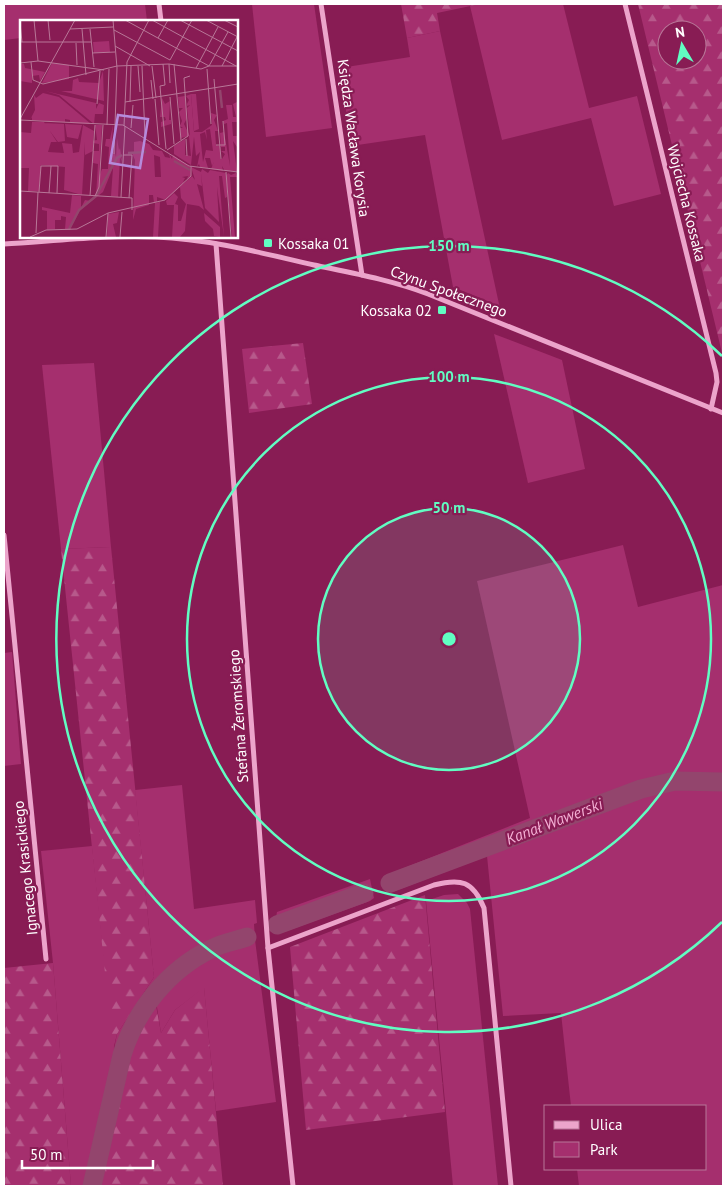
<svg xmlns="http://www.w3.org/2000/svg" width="727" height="1190" viewBox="0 0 727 1190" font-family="'PT Sans',sans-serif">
<defs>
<pattern id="forest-firs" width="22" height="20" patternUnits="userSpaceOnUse" patternTransform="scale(1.25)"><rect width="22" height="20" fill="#a52f6e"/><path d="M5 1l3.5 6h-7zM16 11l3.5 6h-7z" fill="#b7598b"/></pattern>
</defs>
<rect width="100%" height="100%" fill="#881c54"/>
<g fill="#a52f6e">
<polygon points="4,4 145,4 147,21 21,21 21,38 4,40"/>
<polygon points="252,4 314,4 332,128 266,137"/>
<polygon points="480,4 563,4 589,108 637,96 661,194 614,206 591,118 502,140 470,6"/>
<polygon points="440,31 499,304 500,306 453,287 425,135 351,146 340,68 410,57 407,38"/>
<polygon points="494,334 562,360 585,469 528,483"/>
<polygon points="94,363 111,547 61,549 42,365"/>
<polygon points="623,545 638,607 723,585 723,1186 579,1186 577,1169 706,1169 706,1106 571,1106 561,1013 503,1016 487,856 390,893 384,876 530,818 477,581"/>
<polygon points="12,652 21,764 4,766 4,653"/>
<polygon points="182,785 194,909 255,900 257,923 254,924 255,940 276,1102 216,1111 204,988 175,1010 161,1033 156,1001 132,1038 98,1186 71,1186 53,963 41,851 92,846 114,1049 117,1034 154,977 135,790"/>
<path d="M 370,879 L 374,898 L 370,901 L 284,932 C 277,927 275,920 277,912 Z"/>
<polygon points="458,894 467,903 470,909 498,1186 453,1186 426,901 444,895"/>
</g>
<g fill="url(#forest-firs)" fill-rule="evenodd">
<polygon points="401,4 480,4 437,13 440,31 407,38"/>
<path d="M 638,4 L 723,4 L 723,357 ZM 667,30 L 697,30 L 697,60 L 667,60 Z"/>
<polygon points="303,343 312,404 249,413 242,349"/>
<polygon points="111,547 154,977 117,1034 113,1050 61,549"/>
<polygon points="425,895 445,1112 306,1130 290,947"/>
<polygon points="53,963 71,1186 4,1186 4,968"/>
<polygon points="204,987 223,1186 98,1186 132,1038 155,1000 161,1033 175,1010"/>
</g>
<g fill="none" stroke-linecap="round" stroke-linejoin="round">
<g stroke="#93456d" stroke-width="19">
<polyline points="390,883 641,789 675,781 723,782"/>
<polyline points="277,925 364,893"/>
<path d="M 92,1186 L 122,1055 C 136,1010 168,970 211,949 C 222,943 236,941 247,937"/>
</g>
<g stroke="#eca4cb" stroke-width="5">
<polyline points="159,4 161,21"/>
<polyline points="321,4 362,275"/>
<polyline points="625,4 716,373 717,382 711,409"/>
<path d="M 4,244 C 54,241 105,235 156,237 C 209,239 262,253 314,265 C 352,273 391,280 428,294 L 723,413"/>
<polyline points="216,244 268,948 293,1186"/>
<polyline points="4,535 46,959"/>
<path d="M 268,948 L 434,885 C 461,878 473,881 484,908 L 511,1186"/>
</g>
</g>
<circle cx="449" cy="639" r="131" fill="#61fdc2" fill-opacity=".12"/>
<g fill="none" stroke="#61fdc2" stroke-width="2.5">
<circle cx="449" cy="639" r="131"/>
<circle cx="449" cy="639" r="262"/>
<path d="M722 922A393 393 0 1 1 722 356"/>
</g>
<g fill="#61fdc2" stroke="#881c54" stroke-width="2">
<rect x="263" y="238" width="10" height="10" rx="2.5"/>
<rect x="437" y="305" width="10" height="10" rx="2.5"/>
</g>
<g text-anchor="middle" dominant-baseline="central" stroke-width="4.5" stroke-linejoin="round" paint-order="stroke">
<g font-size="15" fill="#fff" stroke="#881c54">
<text transform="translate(354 138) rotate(82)">Księdza Wacława Korysia</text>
<text transform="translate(687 203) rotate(76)">Wojciecha Kossaka</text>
<text transform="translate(449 291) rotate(20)">Czynu Społecznego</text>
<text transform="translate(238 716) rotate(-94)">Stefana Żeromskiego</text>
<text transform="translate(25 868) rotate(-96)">Ignacego Krasickiego</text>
</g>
<g font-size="15" fill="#fff" stroke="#881c54" text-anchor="start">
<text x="278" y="243">Kossaka 01</text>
<text x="432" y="310" text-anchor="end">Kossaka 02</text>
</g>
<g font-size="16" font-style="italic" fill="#f3b0d4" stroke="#881c54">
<text transform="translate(554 821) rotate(-21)">Kanał Wawerski</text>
</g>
</g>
<g transform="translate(20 20)">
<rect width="218" height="218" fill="#881c54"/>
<path d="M 89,21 L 90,32 L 74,33 L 73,22 ZM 171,74 L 174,112 L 182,112 L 192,105 L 191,93 L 197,95 L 194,100 L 198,111 L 195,111 L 196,125 L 200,126 L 200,139 L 202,139 L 205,134 L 201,131 L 205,131 L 205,127 L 201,127 L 200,113 L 204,112 L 210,146 L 207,103 L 204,104 L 203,101 L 208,99 L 206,85 L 212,85 L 213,97 L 216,97 L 213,84 L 217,82 L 217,109 L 217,102 L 212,102 L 213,116 L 217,116 L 217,127 L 213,121 L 217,151 L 205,151 L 202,146 L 203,151 L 191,149 L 194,142 L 192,146 L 190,138 L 185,138 L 188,148 L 180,147 L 179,144 L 177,147 L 180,132 L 176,136 L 174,117 L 171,145 L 154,134 L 154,126 L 152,127 L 165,119 L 165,135 L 171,136 L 169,116 L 161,118 L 160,108 L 163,108 L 160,106 L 162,101 L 159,92 L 163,88 L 159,88 L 158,77 L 165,76 L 167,98 L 164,104 L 170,116 L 167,88 L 170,85 L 167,86 L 167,84 L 169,80 L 166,76 ZM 190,109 L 193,131 L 186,130 L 183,142 L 180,114 L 185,112 L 187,120 L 186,110 ZM 142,78 L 145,84 L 150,81 L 149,100 L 151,100 L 151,104 L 141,107 L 141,102 L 146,100 L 145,97 L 140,97 ZM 75,105 L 82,105 L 79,157 L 82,149 L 88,149 L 89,127 L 85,126 L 86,119 L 90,119 L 93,105 L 92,121 L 94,122 L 90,149 L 94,130 L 96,137 L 100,128 L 102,142 L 100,137 L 97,138 L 83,172 L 60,190 L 50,210 L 45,209 L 46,197 L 41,196 L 41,200 L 35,200 L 35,209 L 27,210 L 27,191 L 22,190 L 22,187 L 50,193 L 52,175 L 61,176 L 61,188 L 65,180 L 70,181 L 76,176 L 78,144 L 73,143 L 73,131 L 79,131 L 79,124 L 73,123 L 73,131 L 65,135 L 65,122 L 77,120 ZM 120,121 L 129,124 L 133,130 L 142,131 L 145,137 L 150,138 L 149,133 L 152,139 L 153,135 L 170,147 L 171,156 L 167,159 L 168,156 L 162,157 L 165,158 L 163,162 L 166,160 L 162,165 L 172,156 L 175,160 L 171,147 L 181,152 L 182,149 L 188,153 L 190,150 L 206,153 L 206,156 L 208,153 L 211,155 L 216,153 L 217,157 L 210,157 L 215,217 L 212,217 L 207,165 L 207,177 L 205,178 L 202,156 L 199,156 L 204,217 L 197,167 L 199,202 L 185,188 L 181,153 L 182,166 L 177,164 L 184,190 L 179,186 L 167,184 L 165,211 L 160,217 L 152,217 L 154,185 L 147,185 L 146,181 L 154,173 L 158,177 L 155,184 L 158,185 L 158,201 L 161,201 L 166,184 L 161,178 L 160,167 L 146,180 L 137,177 L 137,182 L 134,183 L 133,175 L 129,175 L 129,185 L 116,189 L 113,200 L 115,140 L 112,133 L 104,134 L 114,132 L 114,122 ZM 134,135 L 140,137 L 141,157 L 135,157 ZM 140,182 L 138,217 L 133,217 L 135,183 ZM 99,192 L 97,203 L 93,204 L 96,217 L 87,217 L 88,194 ZM 184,193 L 200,207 L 200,217 L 194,216 L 193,209 L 185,201 Z" fill="#a52f6e" fill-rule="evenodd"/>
<path d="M 32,43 L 49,45 L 49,59 L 22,63 ZM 0,44 L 4,44 L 5,48 L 25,52 L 20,61 L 19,55 L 12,56 L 12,63 L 0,61 ZM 83,51 L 84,81 L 41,71 L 52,71 L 53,60 L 58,58 L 59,62 L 79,63 ZM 25,71 L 76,83 L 76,89 L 79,83 L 84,85 L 83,94 L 75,94 L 74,104 L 39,75 ZM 23,73 L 39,77 L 71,104 L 50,103 L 50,100 L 45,99 L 45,102 L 12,100 L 12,97 L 10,100 L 15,90 L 14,75 L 16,78 ZM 171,74 L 176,74 L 179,109 L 174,111 ZM 12,102 L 24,102 L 37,122 L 31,122 L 28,132 L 44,133 L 42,123 L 52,124 L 53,133 L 59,132 L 63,105 L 74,111 L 73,122 L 65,122 L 62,175 L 44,170 L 45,147 L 21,145 L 19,171 L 8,171 L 9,148 L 0,148 L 0,112 L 11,113 ZM 24,103 L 44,104 L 45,121 L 38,122 ZM 45,104 L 62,105 L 58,119 L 47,117 ZM 97,118 L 100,137 L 98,177 L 91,176 L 93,148 L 90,149 L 91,134 L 94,135 L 93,145 L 96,139 Z" fill="#a52f6e"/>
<path fill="none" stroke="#93456d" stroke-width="2.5" d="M 200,70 L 202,88M 108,133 L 126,132M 154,141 L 170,150M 76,176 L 97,138 L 102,135M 49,209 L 59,190 L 76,176"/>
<path fill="none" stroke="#b87798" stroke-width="1" d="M 14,0 L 18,41M 28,0 L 30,20M 93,0 L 97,48 L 95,105M 105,0 L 189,46 L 218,46M 132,0 L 216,46M 160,0 L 218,31M 186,0 L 218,17M 204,0 L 218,7M 0,3 L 2,22M 50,9 L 93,7M 62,9 L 66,55M 70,9 L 74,47M 94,10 L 150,40M 138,18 L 148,0M 0,22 L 71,22M 56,23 L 57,45M 95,26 L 130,46M 72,33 L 95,32M 150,40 L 172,0M 11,42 L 13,60 L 23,64 L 97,46 L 149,44 L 181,49 L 189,46M 0,43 L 18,41 L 84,50M 149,44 L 150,63M 154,44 L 161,120M 118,46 L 120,72M 122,46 L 125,116M 132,46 L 136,78M 189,46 L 208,12M 202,46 L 217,17M 176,48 L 198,7M 187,49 L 191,104M 194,59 L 201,139M 131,60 L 133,79M 150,77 L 154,124M 141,78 L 146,129M 141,78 L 140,66 L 145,65 L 143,44M 135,79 L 139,125M 105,82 L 218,64M 110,82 L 111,46M 77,84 L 80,51M 0,99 L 55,0M 0,100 L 103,105 L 169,146 L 218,152M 87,105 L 89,49M 104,106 L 107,42 L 129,0M 111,108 L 113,85M 166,119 L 167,136M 196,125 L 205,125 L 203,101M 147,130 L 168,116 L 164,58 L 170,56M 94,134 L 95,105M 103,135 L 112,135 L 109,178M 206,152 L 211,217M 0,171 L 112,178 L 112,190M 19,172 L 21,146 L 38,146 L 37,173M 29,173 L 31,146M 70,176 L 75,105M 75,176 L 79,167 L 83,105M 101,177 L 105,106M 16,213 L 18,172M 10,217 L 26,210 L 57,209 L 88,193 L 145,180 L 171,156 L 171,146M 86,217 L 88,193M 100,217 L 102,192"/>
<path fill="#b68bdc" fill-opacity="0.15" stroke="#b68bdc" stroke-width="2.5" d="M 98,95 L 128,99 L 120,148 L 90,143 Z"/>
<rect width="218" height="218" fill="none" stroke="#fff" stroke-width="2.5"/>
</g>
<circle cx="449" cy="639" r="8" fill="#61fdc2" stroke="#881c54" stroke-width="2.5"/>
<g font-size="15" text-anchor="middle" font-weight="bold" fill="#61fdc2" stroke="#881c54" stroke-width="4.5" stroke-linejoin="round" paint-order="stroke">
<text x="449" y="251">150 m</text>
<text x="449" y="382">100 m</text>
<text x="449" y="513">50 m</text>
</g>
<rect width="727" height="1190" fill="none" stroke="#ffffff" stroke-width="10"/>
<rect x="544" y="1105" width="162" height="65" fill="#881c54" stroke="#b87798"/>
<rect x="554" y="1121" width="25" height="8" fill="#eca4cb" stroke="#b87798"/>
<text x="590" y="1130" font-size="15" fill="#ffffff">Ulica</text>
<rect x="554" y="1142" width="25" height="15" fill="#a52f6e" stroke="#b87798"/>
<text x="590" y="1155" font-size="15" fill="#ffffff">Park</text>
<g transform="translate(682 45) rotate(351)"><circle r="24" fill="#881c54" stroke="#b87798"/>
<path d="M0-4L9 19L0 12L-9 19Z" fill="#61fdc2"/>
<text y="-8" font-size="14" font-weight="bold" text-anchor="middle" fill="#ffffff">N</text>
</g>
<path d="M22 1160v8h131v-8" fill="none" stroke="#ffffff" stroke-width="2.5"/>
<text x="30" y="1160" font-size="15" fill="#ffffff" stroke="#881c54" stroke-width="4" paint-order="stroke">50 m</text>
</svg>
